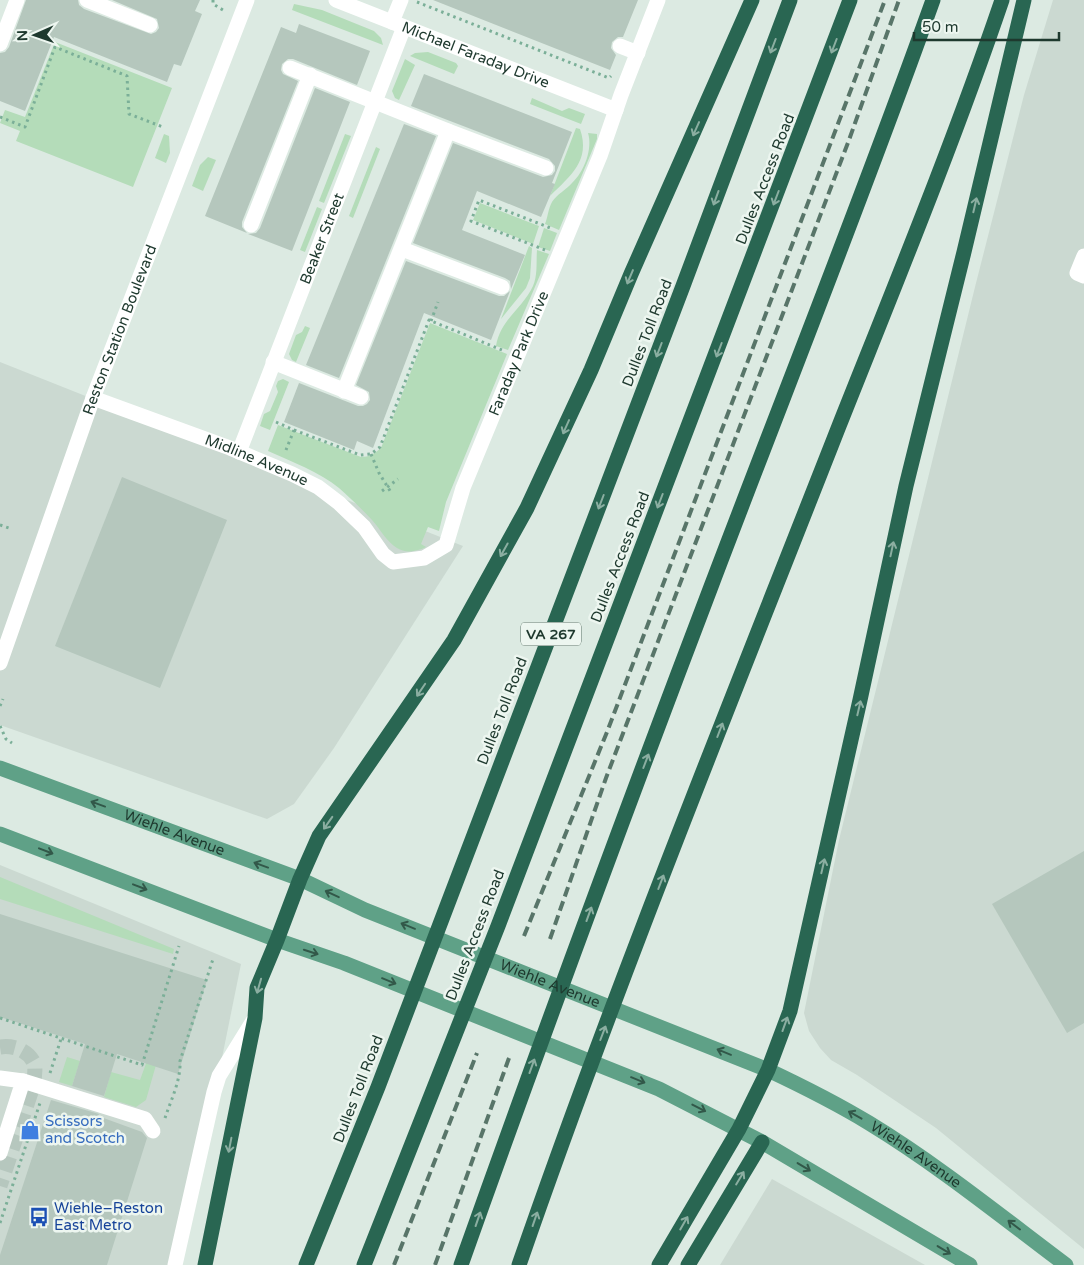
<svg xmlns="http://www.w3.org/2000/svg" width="1084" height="1265" viewBox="0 0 1084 1265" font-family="'Varela Round',sans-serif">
<rect width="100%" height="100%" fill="#dceae2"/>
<g fill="#cbd9d1">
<polygon points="1053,0 1084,0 1084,1249 936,1128 857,1075 831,1060 820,1048 809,1031 804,1013 839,840 975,287 1024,95"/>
<polygon points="0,362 463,546 334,748 294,804 267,819 0,725"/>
<polygon points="0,865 241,964 180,1265 0,1265"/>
<polygon points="772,1179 925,1265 720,1265"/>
</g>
<g fill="#b4dcb9">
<polygon points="294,4 322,10 374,31 381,38 383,45 292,10"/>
<polygon points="55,42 172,88 133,187 16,141 20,131 0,123 5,110 25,117"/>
<polygon points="428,52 456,63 458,66 454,74 410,56 415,53"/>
<polygon points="405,59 415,65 399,100 395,98 392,91"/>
<polygon points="532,98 562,111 569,108 585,114 581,124 530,104"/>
<path d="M 576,128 L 580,129 C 591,161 570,176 550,196 Z"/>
<path d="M 588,133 L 597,134 L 597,139 L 559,230 L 545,224 C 548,217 548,209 552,202 C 557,194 566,190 572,183 C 584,172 593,149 588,133 Z"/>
<polygon points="164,134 169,136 170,153 166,163 155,158"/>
<polygon points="345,134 351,136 324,203 319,201"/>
<polygon points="376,147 380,149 353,218 349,216"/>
<polygon points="208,157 216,160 203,191 192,186 200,165"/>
<polygon points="480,203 539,226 533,244 473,220"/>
<polygon points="317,207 322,209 305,252 300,250"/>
<polygon points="544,228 557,233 550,251 538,247"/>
<polygon points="529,246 532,248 530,278 526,288 501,319"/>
<path d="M 537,250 L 549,254 L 508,350 L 496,346 C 500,320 523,308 533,286 C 538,275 536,261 537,250 Z"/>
<path d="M 430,323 L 507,354 L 446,502 L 439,531 L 428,527 L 421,544 L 426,547 C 418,551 406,554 397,548 C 386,541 381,530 372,520 C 362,509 350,498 339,488 C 320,472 290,461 268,451 L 278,425 L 361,457 C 369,457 374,454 381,448 Z"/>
<polygon points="305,326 310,328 296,362 292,360 289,354 296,335 302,332"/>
<polygon points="283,379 289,382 270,430 260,426 264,414 270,411 278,392 276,386 278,381"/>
<polygon points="0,877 174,949 173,954 0,899"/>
<polygon points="67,1057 80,1061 72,1086 59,1082"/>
<polygon points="148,1058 158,1058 146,1100 136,1107 104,1097 111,1072 140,1080"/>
</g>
<g fill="#b5c7bd">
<polygon points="26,0 78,0 79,5 84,9 151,34 156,32 159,28 157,19 112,0 200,0 195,11 202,14 181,66 174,64 167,82 54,37 25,111 0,101 0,53 5,52 9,47"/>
<polygon points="433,0 638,0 623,37 618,37 612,42 611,48 616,55 610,70"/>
<polygon points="299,24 370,51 357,85 293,59 288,59 282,64 281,70 283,74 298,81 242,222 242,227 247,233 205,216 281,27 296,33"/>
<polygon points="424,74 572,132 552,183 555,184 541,217 477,191 462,230 525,255 511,289 510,281 505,278 413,243 453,143 543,177 552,175 555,171 555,166 549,159 411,106"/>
<polygon points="315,88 350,102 292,251 248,234 256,233 260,228"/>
<polygon points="404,124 436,136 339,378 306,365"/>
<polygon points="406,261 499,296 504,296 510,291 491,340 424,313 373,448 357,441 354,450 284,422 299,383 358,406 363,406 367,404 370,400 369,392 356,385"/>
<polygon points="122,477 227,520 160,688 55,646"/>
<polygon points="1084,851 1084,1023 1067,1033 992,904"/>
<polygon points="0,914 207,980 178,1074 117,1054 104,1096 72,1086 85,1044 0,1017"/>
<polygon points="51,1100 99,1114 98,1116 142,1132 147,1138 107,1265 0,1265 0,1255"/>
</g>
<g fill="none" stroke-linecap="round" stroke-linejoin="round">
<path stroke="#b6c7be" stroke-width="15" stroke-dasharray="15 8" stroke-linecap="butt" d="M 0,1047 C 13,1045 28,1050 34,1063 C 36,1068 34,1077 34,1083 L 0,1186"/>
<g stroke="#7baf98" stroke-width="3" stroke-dasharray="2.5 4" stroke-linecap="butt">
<polyline points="213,0 213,4 223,10"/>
<polyline points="417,2 609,78 611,76"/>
<polyline points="0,117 25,127 55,47 127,76 129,114 163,127"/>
<polyline points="545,250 471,221 479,200 553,229"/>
<polyline points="431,321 438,302"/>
<polyline points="276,422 294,430 286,450"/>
<polyline points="294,430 360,455 371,454 380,447 429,320 502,350"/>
<polyline points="371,454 379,473 392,494"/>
<polyline points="382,491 398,479"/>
<polyline points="0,525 9,528"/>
<polyline points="0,706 3,699"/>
<polyline points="0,726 6,739 12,743"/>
<polyline points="0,1018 142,1065 179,946"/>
<polyline points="50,1073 61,1039"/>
<path d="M 165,1118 C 171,1100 181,1080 180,1061 L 213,959"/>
<polyline points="0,1223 40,1103"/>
</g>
<g stroke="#fff" stroke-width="15">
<polyline points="87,0 150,25"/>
<path id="s1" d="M 336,0 L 616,110"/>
<polyline points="392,22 401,0"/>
<polyline points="0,44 17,0"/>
<polyline points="620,46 638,53"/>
<polyline points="290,68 448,131 344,391"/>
<polyline points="448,131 546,168"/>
<polyline points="251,225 310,75"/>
<polyline points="402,249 502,287"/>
<polyline points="1084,256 1077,273 1084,276"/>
<polyline points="273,362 361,397"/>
<path id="s2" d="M 93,398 L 230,448 L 292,474 L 318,487 L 339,503 L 364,527 L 383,554 L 393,562 L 424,558 L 446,545 L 463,488 L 600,156 L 621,95 L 658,0"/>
<path id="s3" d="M 239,452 L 404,27"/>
<path id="s4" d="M 0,663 L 93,398 L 247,0"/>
<polyline points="0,1078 23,1081 0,1153"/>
<polyline points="23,1081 145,1119 153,1131"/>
<polyline points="175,1265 214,1092 219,1076 253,1021"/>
</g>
<g stroke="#5fa187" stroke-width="15">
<path id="s5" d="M 0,768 L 300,879 L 365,910 L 768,1070 C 802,1086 836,1103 869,1123 C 938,1165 1002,1217 1066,1265"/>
<polyline points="0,834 277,940 344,963 659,1089 762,1142 970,1265"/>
</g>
<g stroke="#296652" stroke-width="15">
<polyline points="205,1265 255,1018 257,988 277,940 300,879 319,836 454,640 527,508 591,370 631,274 752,0"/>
<polyline points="306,1265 378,1087 683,286 790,0"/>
<polyline points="364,1265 498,926 850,0"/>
<path d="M 461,1265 C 542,1037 626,810 712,584 C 786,389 863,196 933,0"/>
<path d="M 519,1265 C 617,982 730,704 839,426 C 895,285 953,144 1002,0"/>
<polyline points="659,1265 739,1129 768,1070 790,1011 860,700 906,486 964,252 1024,0"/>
<polyline points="688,1265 762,1142"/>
</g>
<g stroke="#587569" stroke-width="4" stroke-dasharray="10 5" stroke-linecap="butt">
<polyline points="524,936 607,732 885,0"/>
<polyline points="550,939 606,778 849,140 899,0"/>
<polyline points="394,1265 477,1053"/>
<polyline points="435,1265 509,1058"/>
</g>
</g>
<defs><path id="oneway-shaft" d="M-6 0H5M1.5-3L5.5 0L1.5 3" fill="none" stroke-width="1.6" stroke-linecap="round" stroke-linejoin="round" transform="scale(1.25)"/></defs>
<g stroke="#8baea1">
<use href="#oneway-shaft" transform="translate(773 46) rotate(111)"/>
<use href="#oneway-shaft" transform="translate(834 46) rotate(111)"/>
<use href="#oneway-shaft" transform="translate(696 129) rotate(114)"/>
<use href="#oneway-shaft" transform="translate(716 198) rotate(110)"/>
<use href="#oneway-shaft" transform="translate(776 198) rotate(111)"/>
<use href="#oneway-shaft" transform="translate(975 205) rotate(-77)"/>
<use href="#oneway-shaft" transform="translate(630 277) rotate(113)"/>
<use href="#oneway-shaft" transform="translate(659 350) rotate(111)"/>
<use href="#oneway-shaft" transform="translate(719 350) rotate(111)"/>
<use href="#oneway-shaft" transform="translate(566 427) rotate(114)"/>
<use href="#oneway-shaft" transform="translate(660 501) rotate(111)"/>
<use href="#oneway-shaft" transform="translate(601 502) rotate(111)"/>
<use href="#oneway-shaft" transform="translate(892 549) rotate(-78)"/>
<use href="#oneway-shaft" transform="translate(504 550) rotate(119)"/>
<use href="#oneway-shaft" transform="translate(421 690) rotate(124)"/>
<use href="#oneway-shaft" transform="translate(859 708) rotate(-77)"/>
<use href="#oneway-shaft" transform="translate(720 730) rotate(-69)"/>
<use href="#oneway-shaft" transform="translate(646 761) rotate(-69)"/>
<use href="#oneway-shaft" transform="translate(328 823) rotate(125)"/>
<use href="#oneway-shaft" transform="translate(823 866) rotate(-77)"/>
<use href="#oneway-shaft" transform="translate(661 882) rotate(-69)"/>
<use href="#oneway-shaft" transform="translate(589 914) rotate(-70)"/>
<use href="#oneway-shaft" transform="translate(259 986) rotate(106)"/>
<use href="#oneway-shaft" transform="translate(785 1024) rotate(-70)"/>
<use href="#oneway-shaft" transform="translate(603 1033) rotate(-69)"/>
<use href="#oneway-shaft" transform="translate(532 1066) rotate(-70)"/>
<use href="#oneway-shaft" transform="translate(230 1145) rotate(101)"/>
<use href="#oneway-shaft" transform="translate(740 1178) rotate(-59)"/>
<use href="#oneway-shaft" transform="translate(478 1219) rotate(-71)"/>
<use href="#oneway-shaft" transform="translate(535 1219) rotate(-71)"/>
<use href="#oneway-shaft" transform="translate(684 1223) rotate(-60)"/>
</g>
<g stroke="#325849">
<use href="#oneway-shaft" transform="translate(98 804) rotate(-160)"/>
<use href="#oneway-shaft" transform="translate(46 851) rotate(21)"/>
<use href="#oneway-shaft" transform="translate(261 865) rotate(-160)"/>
<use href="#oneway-shaft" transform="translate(140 887) rotate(21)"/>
<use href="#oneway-shaft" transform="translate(332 894) rotate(-155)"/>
<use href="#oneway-shaft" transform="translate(408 926) rotate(-158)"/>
<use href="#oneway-shaft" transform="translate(311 952) rotate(18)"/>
<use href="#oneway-shaft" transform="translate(389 981) rotate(22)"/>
<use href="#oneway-shaft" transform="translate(724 1052) rotate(-158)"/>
<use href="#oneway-shaft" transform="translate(638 1080) rotate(22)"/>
<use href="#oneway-shaft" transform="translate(699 1108) rotate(27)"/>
<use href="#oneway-shaft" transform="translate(855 1115) rotate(-151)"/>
<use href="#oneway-shaft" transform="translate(804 1167) rotate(31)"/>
<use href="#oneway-shaft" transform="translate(1014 1225) rotate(-143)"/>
<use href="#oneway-shaft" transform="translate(944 1250) rotate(31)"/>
</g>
<defs>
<symbol id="shop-bare" viewBox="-9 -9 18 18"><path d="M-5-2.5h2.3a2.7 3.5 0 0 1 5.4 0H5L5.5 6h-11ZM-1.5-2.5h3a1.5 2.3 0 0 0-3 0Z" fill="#3f7fe0" stroke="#edf6f0" stroke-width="2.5" paint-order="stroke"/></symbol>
<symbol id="bus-bare" viewBox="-9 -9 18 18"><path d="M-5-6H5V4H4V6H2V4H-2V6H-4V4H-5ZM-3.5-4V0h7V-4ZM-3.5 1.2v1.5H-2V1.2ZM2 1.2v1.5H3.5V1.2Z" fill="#1a4fb4" stroke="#edf6f0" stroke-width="2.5" paint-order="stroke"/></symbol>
</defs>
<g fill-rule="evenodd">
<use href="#shop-bare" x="16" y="1116" width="28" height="28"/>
<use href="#bus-bare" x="25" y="1203" width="28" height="28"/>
</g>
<g text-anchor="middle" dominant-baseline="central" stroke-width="5" stroke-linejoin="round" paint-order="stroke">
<rect fill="#edf6f0" stroke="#5c7268" stroke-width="1" x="521" y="622.5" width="60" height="23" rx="4"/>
<g font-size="14" font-weight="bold" fill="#1e392e">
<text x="551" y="634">VA 267</text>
</g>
<g font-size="15" fill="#1e392e" stroke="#edf6f0">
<text stroke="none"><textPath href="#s1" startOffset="150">Michael Faraday Drive</textPath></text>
<text transform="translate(765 179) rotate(-69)">Dulles Access Road</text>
<text stroke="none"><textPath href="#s3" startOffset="229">Beaker Street</textPath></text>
<text stroke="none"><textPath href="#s4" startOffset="354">Reston Station Boulevard</textPath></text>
<text transform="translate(647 333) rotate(-69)">Dulles Toll Road</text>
<text stroke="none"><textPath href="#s2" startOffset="611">Faraday Park Drive</textPath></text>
<text stroke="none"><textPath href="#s2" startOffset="175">Midline Avenue</textPath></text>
<text transform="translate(620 557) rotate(-69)">Dulles Access Road</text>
<text transform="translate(502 711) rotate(-69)">Dulles Toll Road</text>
<text stroke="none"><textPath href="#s5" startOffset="186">Wiehle Avenue</textPath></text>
<text transform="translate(475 935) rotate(-69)">Dulles Access Road</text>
<text stroke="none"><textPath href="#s5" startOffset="591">Wiehle Avenue</textPath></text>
<text transform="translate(358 1089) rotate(-69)">Dulles Toll Road</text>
<text stroke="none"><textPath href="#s5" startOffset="996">Wiehle Avenue</textPath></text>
</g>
<g font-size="15" fill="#366cbe" stroke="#edf6f0" text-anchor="start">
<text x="45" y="1121">Scissors<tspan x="45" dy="17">and Scotch</tspan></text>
</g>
<g font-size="15" fill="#164399" stroke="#edf6f0" text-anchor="start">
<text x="54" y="1208">Wiehle–Reston<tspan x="54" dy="17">East Metro</tspan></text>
</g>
</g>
<g transform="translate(35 35) rotate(268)" stroke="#edf6f0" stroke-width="4" paint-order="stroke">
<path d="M0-4L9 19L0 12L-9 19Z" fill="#1e392e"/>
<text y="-8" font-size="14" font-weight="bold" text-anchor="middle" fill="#1e392e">N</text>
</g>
<path d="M914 32v8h145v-8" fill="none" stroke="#1e392e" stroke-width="2.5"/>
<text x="922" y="32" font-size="15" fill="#1e392e" stroke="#edf6f0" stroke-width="4" paint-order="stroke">50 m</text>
</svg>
